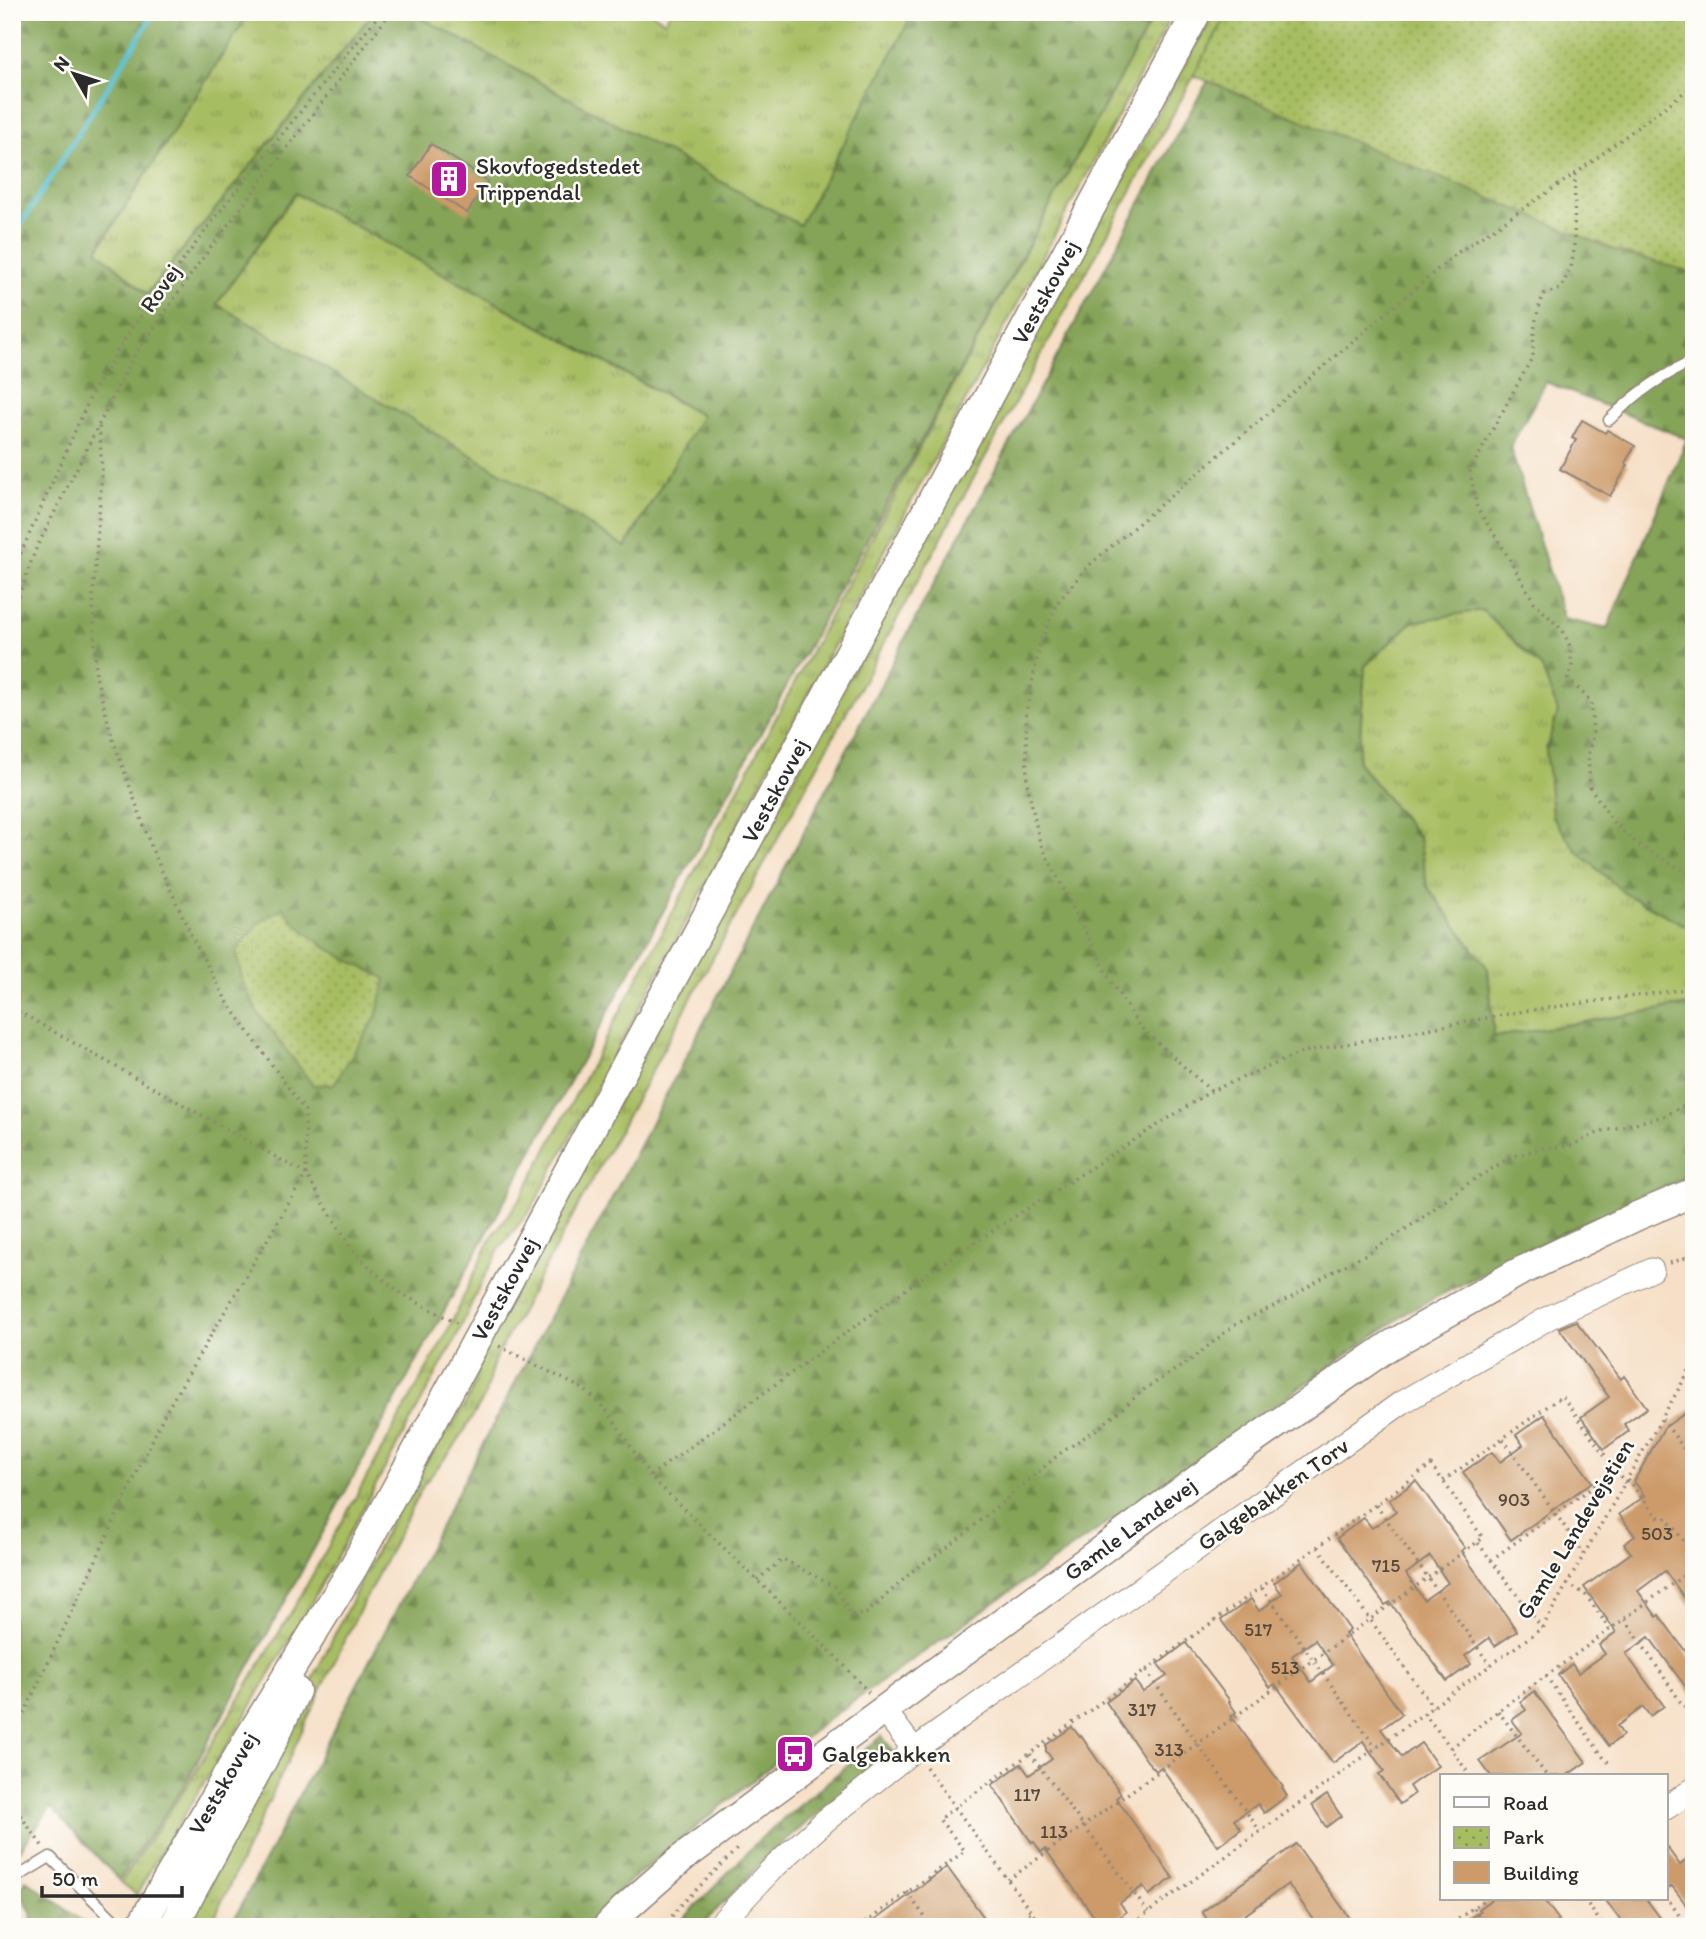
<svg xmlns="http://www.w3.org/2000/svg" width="1706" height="1939" viewBox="0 0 1706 1939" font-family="Itim,sans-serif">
<defs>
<pattern id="grass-tufts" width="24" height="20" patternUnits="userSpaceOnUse" patternTransform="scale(1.75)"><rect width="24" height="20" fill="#a7bd62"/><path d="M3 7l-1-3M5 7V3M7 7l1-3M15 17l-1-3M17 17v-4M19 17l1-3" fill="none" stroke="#889a51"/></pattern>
<pattern id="forest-firs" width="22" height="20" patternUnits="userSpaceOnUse" patternTransform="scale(1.75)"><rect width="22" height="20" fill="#85a458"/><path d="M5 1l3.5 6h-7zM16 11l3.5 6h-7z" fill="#6d8649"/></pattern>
<pattern id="park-dots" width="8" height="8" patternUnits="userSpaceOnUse" patternTransform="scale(1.75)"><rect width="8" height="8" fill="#a7bd62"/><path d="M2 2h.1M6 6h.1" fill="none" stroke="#889a51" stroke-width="1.8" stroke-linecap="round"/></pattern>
</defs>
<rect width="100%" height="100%" fill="#fdfcf7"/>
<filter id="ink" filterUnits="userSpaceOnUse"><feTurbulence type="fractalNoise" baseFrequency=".0143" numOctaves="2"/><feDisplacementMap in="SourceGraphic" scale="14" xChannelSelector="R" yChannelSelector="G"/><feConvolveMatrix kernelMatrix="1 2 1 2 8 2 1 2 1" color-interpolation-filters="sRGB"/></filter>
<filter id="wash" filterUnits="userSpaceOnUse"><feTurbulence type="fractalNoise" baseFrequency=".00686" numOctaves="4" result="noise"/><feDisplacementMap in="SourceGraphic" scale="28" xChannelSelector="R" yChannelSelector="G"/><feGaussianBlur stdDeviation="1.57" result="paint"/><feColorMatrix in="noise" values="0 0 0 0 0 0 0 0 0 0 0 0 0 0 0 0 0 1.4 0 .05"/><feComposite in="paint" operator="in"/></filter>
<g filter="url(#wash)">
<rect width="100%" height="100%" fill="#f6dfc6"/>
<g fill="url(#grass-tufts)" stroke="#697446" stroke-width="2">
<polygon points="250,12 374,12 147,294 97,251"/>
<polygon points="411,12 650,12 665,21 670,12 914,12 801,226"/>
<polygon points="1155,12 1174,12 532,1208 500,1248 478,1289 456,1338 308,1609 234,1735 154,1863 137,1895 121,1882 188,1784 298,1601 446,1334 491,1238 522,1196 923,441"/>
<path d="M 1214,12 L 1229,12 L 977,472 L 494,1361 L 484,1398 L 455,1446 L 424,1484 L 346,1637 L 210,1927 L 204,1927 L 192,1919 C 264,1781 331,1640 401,1501 C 420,1464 451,1433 470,1395 C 476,1383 478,1367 481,1354 L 963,468 Z"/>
<polygon points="296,193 702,416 625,547 216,304"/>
<polygon points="1482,610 1542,668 1558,712 1546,750 1624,893 1694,930 1694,1004 1494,1037 1488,969 1427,886 1419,837 1358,763 1365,666 1412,622"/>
</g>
<g fill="url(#forest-firs)" stroke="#586842" stroke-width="2" fill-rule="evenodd">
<path d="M 12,12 L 250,12 L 97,250 L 147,294 L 374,12 L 411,12 L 800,225 L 914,12 L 1156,12 L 184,1786 L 119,1880 L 51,1807 L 12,1861 ZM 295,193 L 702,415 L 626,547 L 217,304 Z"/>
<path d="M 1248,12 L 1694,12 L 1694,930 L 1624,893 L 1575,849 L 1552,816 L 1546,750 L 1558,712 L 1542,668 L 1482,610 L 1412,622 L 1365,666 L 1358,762 L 1419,838 L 1427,886 L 1488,969 L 1494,1037 L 1694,1004 L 1694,1174 L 1580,1224 L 1411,1310 L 827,1720 L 620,1889 L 587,1927 L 230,1927 L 932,587 L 1179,131 ZM 1546,382 L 1687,439 L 1607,629 L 1564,619 L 1510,447 Z"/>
<polygon points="882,1736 893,1751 773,1851 700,1927 676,1927 759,1840"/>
<polygon points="26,1880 90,1927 33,1927 31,1912 20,1892"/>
</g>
<g fill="url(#park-dots)" stroke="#697446" stroke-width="2">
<polygon points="1229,12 1694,12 1694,273 1617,251 1193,75"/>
<path d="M 283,908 C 310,944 347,959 386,979 L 376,1017 L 334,1084 L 313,1085 L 258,1013 L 243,983 L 236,951 L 259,923 Z"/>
</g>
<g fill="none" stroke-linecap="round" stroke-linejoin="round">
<polyline stroke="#56c1d1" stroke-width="5" points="12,239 155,12"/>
</g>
<g id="blocks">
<g fill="#cd9b6a" fill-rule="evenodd">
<polygon points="431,144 488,181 467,213 410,176"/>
<polygon points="1582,420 1605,433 1607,430 1635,446 1625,463 1628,465 1610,496 1560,469 1576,440 1572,438"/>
<polygon points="1576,1321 1621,1379 1624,1376 1647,1408 1624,1424 1629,1431 1604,1449 1581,1417 1609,1397 1559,1328"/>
<polygon points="1694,1407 1694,1611 1665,1571 1638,1591 1657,1617 1659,1615 1694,1663 1694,1698 1649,1637 1626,1654 1664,1706 1650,1716 1643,1707 1617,1726 1623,1735 1609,1746 1558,1675 1572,1664 1578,1673 1605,1654 1599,1645 1616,1632 1584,1587 1631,1553 1624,1544 1635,1536 1619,1514 1645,1496 1634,1481 1664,1428"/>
<polygon points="1544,1415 1592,1482 1511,1540 1463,1472 1492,1452 1500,1462 1523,1445 1516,1435"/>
<path d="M 1416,1481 L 1465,1548 L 1461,1551 L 1517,1631 L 1495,1646 L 1489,1638 L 1465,1656 L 1471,1664 L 1447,1681 L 1390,1602 L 1385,1605 L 1337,1538 L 1364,1518 L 1372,1528 L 1385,1519 L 1396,1511 L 1389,1500 ZM 1430,1556 L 1448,1583 L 1424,1600 L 1406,1574 Z"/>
<path d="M 1302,1562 L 1350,1630 L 1345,1634 L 1402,1714 L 1381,1729 L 1402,1757 L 1421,1743 L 1438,1766 L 1409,1786 L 1414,1794 L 1400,1804 L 1379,1774 L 1384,1771 L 1363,1741 L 1333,1763 L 1275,1684 L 1270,1687 L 1221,1620 L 1251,1599 L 1259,1611 L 1282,1594 L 1274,1583 ZM 1315,1640 L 1333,1665 L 1311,1682 L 1292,1656 Z"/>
<polygon points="1186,1643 1230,1701 1229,1702 1236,1712 1231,1716 1283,1787 1282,1788 1287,1796 1264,1813 1258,1804 1234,1820 1241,1829 1218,1846 1161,1767 1156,1771 1147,1761 1106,1702 1135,1681 1143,1692 1167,1676 1158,1664"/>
<polygon points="1534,1691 1586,1762 1566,1776 1491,1776 1480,1761 1522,1733 1512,1720 1526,1710 1520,1702"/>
<polygon points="1072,1727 1080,1737 1081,1736 1121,1794 1116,1798 1173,1878 1149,1895 1143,1886 1120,1903 1126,1912 1105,1927 1102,1927 1045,1849 1041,1852 1034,1842 1032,1843 992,1785 1021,1764 1029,1775 1052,1759 1046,1751 1046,1745"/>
<polygon points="1327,1795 1341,1816 1326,1827 1312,1805"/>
<polygon points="1296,1844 1352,1921 1344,1927 1319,1927 1288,1884 1228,1927 1213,1927 1202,1912"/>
<polygon points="1666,1846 1680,1865 1694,1855 1694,1915 1672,1886 1666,1890"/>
<polygon points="947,1867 991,1927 865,1927 897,1904"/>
<polygon points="1492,1899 1543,1899 1559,1920 1549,1927 1458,1927 1480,1911 1478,1909"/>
<polygon points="1605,1899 1646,1899 1667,1927 1625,1927"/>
</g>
</g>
</g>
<g filter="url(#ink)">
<use href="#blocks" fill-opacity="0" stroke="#908578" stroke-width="2"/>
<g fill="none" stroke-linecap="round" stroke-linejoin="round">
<defs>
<g id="service">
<path d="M 1609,420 C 1634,395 1661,375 1694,361"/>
<polyline points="12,1880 50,1857 121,1927"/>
</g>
<g id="minor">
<polyline points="885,1711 914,1750"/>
<polyline points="1666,1808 1694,1789"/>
<polyline points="717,1927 771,1870 826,1820 914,1750 1401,1403 1550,1317 1652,1270"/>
</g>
<g id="tertiary">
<path id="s1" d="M 140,1927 L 248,1739 L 353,1568 L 1197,12"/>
<polyline points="173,1927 273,1741 296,1691"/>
<path id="s2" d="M 607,1927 L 623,1910 L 681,1859 L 1202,1476 L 1389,1346 L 1517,1273 L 1637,1216 L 1694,1192"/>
</g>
</defs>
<use href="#service" stroke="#908578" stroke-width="13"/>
<use href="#minor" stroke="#908578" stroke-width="25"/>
<use href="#tertiary" stroke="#908578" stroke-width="31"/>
<g stroke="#908578" stroke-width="3.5" stroke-dasharray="2 5" stroke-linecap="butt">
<path d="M 1575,174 L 1574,249 L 1571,268 L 1560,289 L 1544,294 C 1535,314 1533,335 1533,356 L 1470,471 L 1477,508 L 1500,543 L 1534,602 L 1563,631 L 1569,644 L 1572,665 L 1568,679 L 1591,701 L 1593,735 L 1588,754 L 1590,787 L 1614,823 L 1637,844 L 1694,877"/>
<polyline points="12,573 92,393 131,329 225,205 381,12"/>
<polyline points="12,616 35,551 132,359 199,263 391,12"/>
<polyline points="12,1008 306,1174 349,1245 374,1272 404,1295 460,1325"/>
<polyline points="1211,1091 1139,1026 1109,978 1040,843 1027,783 1026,713 1040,643 1058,602 1087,567 1457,253 1575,174 1694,85"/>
<polyline points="1670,1263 1685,1258 1694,1270"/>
<polyline points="499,1346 585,1390 608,1412 650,1476 841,1662 870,1694"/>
<polyline points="1662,1419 1694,1462"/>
<polyline points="1503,1439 1584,1554"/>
<polyline points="650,1476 939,1265 1211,1091 1303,1052 1524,1011 1694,988"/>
<polyline points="1627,1479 1658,1517 1666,1518 1694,1554"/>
<polyline points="1376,1505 1490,1665"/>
<polyline points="1478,1543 1542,1628"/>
<polyline points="1318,1547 1433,1707"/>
<polyline points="1491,1560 1616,1470"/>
<polyline points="757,1580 783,1559 835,1587 852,1616 867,1613 916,1568 951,1545 1062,1452 1100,1427 1146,1388 1188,1362 1236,1324 1289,1299 1330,1273 1370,1252 1415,1223 1467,1184 1511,1157 1543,1148 1570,1146 1600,1132 1664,1116 1694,1101"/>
<polyline points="1567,1584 1585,1594 1610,1629"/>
<polyline points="1262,1588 1376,1748"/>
<polyline points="1625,1619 1680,1701 1692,1713"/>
<polyline points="1146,1671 1260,1831"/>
<polyline points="1546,1676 1606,1761 1611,1763"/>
<polyline points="1498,1711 1547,1776"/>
<polyline points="1424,1713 1451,1748 1470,1776"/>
<polyline points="12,1739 164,1415 306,1174 305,1111 226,1000 193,939 154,854 112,737 96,676 93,597 102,472 99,423"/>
<polyline points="1451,1748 1498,1711 1694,1568"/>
<polyline points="1030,1754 1148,1912"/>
<polyline points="926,1767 1042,1927"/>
<polyline points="12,1804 43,1847"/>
<polyline points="1008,1880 1483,1538 1443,1481"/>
<polyline points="907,1892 932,1927"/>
<polyline points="1666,1896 1687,1927"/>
<polyline points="1584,1899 1604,1927"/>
<polyline points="1473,1908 1487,1927"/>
<polyline points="663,1927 682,1904 737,1849"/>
<polyline points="859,1927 965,1851 939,1819 1431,1465 1443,1481 1562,1396 1625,1483"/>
<polyline points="1012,1927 1031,1912"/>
<polyline points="1128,1927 1542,1628 1694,1362"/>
<polyline points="1447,1927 1485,1899"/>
</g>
<use href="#service" stroke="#fff" stroke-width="10"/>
<use href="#minor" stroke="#fff" stroke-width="23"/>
<use href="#tertiary" stroke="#fff" stroke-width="28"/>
</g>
</g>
<defs>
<symbol id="building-square" viewBox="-11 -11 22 22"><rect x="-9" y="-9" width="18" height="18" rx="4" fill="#b5179e" stroke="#fdfcf7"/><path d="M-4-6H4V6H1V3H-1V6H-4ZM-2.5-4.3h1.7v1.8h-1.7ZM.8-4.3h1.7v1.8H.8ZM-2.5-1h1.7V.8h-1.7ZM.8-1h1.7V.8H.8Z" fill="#fff"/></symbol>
<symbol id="bus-square" viewBox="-11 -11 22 22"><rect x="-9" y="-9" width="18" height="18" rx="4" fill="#b5179e" stroke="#fdfcf7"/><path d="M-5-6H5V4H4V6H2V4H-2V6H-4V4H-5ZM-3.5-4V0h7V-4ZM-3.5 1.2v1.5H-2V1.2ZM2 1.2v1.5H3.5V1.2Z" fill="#fff"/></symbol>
</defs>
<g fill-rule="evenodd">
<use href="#building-square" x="427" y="157" width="44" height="44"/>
<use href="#bus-square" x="773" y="1732" width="44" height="44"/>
</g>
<g text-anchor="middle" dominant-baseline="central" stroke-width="5" stroke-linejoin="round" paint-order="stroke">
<g font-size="19" fill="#54473b">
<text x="1514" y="1499">903</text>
<text x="1657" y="1533">503</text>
<text x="1386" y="1565">715</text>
<text x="1258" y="1629">517</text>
<text x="1285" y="1667">513</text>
<text x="1142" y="1709">317</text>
<text x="1169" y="1749">313</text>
<text x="1027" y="1794">117</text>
<text x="1054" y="1831">113</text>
</g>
<g font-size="23" fill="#2b2b2b" stroke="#fdfcf7" text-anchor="start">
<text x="476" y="166">Skovfogedstedet<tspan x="476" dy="26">Trippendal</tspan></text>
<text x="822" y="1754">Galgebakken</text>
</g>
<g font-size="23" fill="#2b2b2b" stroke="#fdfcf7">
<text transform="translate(160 288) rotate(-55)">Rovej</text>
<text stroke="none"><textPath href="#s1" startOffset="1869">Vestskovvej</textPath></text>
<text stroke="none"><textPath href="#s1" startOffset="1302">Vestskovvej</textPath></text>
<text stroke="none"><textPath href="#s1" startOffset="735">Vestskovvej</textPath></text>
<text transform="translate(1273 1494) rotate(-35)">Galgebakken Torv</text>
<text stroke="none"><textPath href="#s2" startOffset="658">Gamle Landevej</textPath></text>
<text transform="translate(1575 1529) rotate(-59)">Gamle Landevejstien</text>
<text stroke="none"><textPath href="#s1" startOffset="166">Vestskovvej</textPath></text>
</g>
</g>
<rect width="1706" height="1939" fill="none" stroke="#fdfcf7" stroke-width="42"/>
<rect x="1440" y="1774" width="228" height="126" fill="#fdfcf7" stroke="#a9a8a5" stroke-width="2"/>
<rect x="1454" y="1797" width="35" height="10" fill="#ffffff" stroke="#a9a8a5" stroke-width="2"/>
<text x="1503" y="1810" font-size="21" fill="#2b2b2b">Road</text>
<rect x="1454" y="1827" width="35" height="21" fill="url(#park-dots)" stroke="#a9a8a5" stroke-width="2"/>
<text x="1503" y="1844" font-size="21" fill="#2b2b2b">Park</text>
<rect x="1454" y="1862" width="35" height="21" fill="#cd9b6a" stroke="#a9a8a5" stroke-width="2"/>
<text x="1503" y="1880" font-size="21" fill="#2b2b2b">Building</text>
<g transform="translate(74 74) rotate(309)" stroke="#fdfcf7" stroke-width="5" paint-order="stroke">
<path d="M0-5L12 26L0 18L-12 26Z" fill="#2b2b2b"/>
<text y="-10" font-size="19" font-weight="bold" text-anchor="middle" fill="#2b2b2b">N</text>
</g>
<path d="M42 1886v10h140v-10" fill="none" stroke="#2b2b2b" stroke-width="3.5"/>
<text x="52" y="1886" font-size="21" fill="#2b2b2b" stroke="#fdfcf7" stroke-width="5" paint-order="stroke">50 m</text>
</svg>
